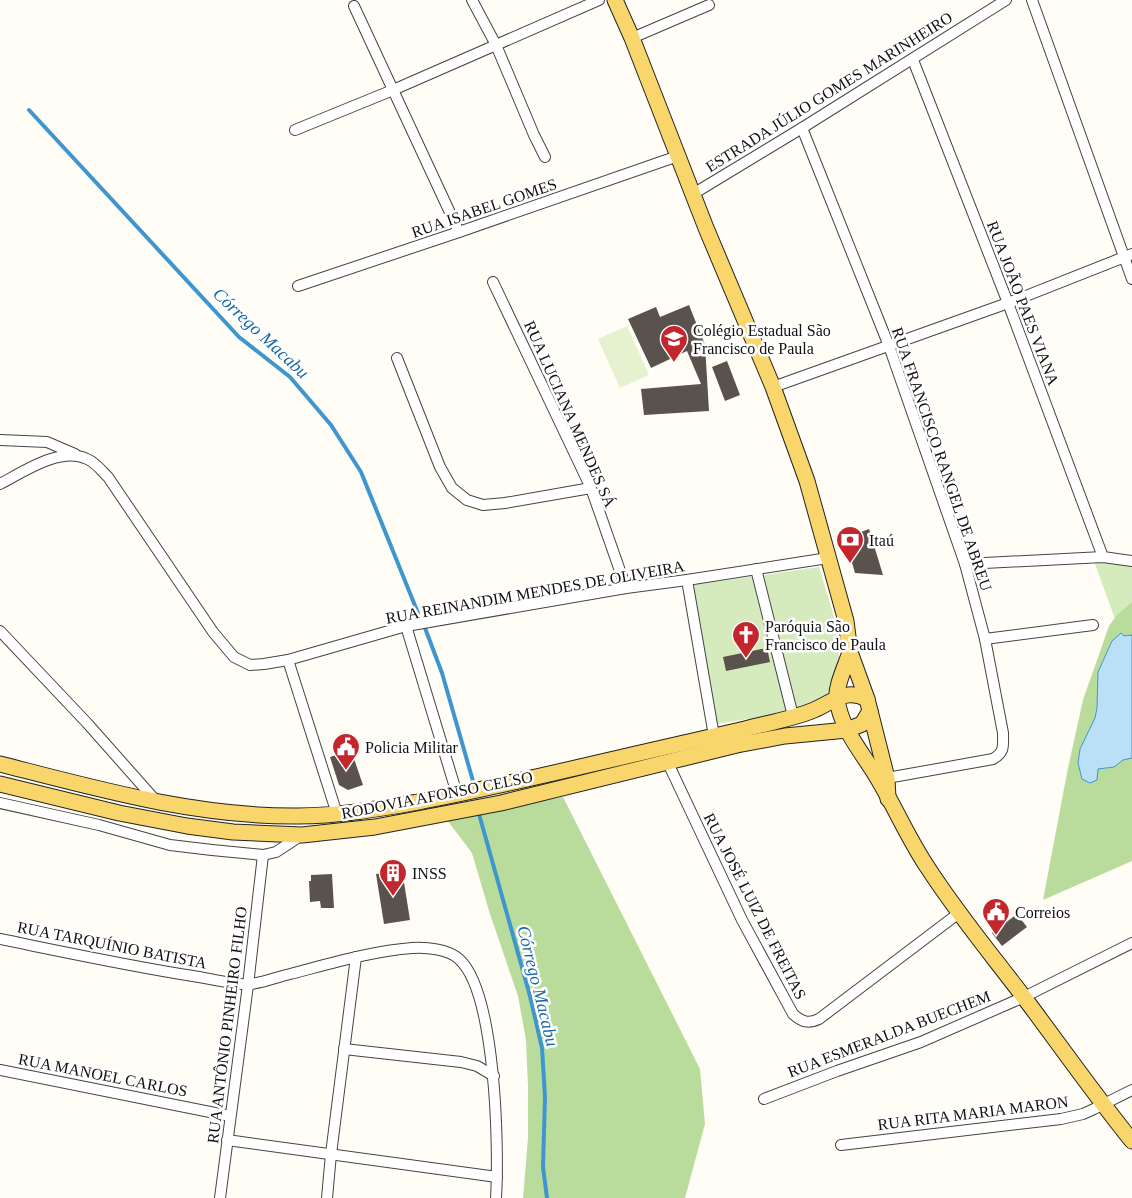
<svg xmlns="http://www.w3.org/2000/svg" width="1132" height="1198" viewBox="0 0 1132 1198" font-family="'Times New Roman',serif">
<rect width="100%" height="100%" fill="#fffdf5"/>
<g fill="#d5ebbd">
<polygon points="1101,562 1132,564 1132,603 1115,619 1095,564"/>
<path d="M 819,567 C 832,611 865,691 800,710 C 791,713 782,713 773,715 C 754,718 735,721 716,724 L 693,585 Z"/>
</g>
<g fill="#b9dc9c">
<polygon points="1132,602 1132,861 1043,900 1068,768 1083,700 1109,626 1117,615"/>
<polygon points="563,797 700,1069 705,1124 685,1198 523,1198 528,1138 528,1086 526,1040 518,996 490,914 472,853 447,820"/>
</g>
<polygon fill="#e6f2cf" points="627,326 649,375 620,388 598,339"/>
<polygon fill="#b9e0f7" stroke="#3f96cf" points="1121,633 1124,636 1132,635 1132,758 1123,760 1114,767 1098,769 1097,780 1090,783 1082,779 1078,763 1080,749 1095,718 1097,708 1098,672 1112,641"/>
<g fill="none" stroke-linecap="round" stroke-linejoin="round">
<g stroke="#3f96cf" stroke-width="4">
<polyline points="29,110 239,337 290,377 331,425 361,472 418,613"/>
<polyline points="425,628 442,673 473,781"/>
<polyline points="479,814 530,996 542,1048 545,1097 543,1167 547,1198"/>
</g>
</g>
<g fill="#5a524d">
<polygon points="689,305 705,345 709,411 644,415 641,389 701,384 687,351 651,368 628,319 656,307 660,317"/>
<polygon points="727,361 740,395 725,401 712,367"/>
<polygon points="869,529 883,575 855,573 845,538"/>
<polygon points="767,648 770,662 726,671 723,657"/>
<polygon points="351,750 363,785 348,790 339,785 330,757"/>
<polygon points="402,870 410,920 384,924 376,874"/>
<polygon points="332,874 334,908 321,908 320,901 310,902 309,881 311,881 311,875"/>
<polygon points="1017,914 1027,927 1002,946 992,933"/>
</g>
<g fill="none" stroke-linecap="round" stroke-linejoin="round">
<defs>
<g id="street">
<polyline points="472,0 496,45 534,135 545,157"/>
<polyline points="1032,0 1132,279"/>
<polyline points="354,6 459,232"/>
<polyline points="632,38 709,5"/>
<polyline points="913,60 1008,303 1103,557"/>
<path d="M 802,128 L 889,346 L 965,564 L 985,639 L 1003,733 C 1003,746 1005,752 993,759 L 887,778"/>
<polyline points="295,130 393,90 599,0"/>
<polyline points="693,194 802,128 1006,0"/>
<polyline points="493,282 591,488 626,588"/>
<polyline points="298,286 459,232 678,156"/>
<polyline points="397,358 440,467 452,488 467,500 483,505 505,503 591,488"/>
<polyline points="773,387 1008,303 1132,254"/>
<polyline points="0,440 47,442 75,454"/>
<path d="M 0,484 C 23,472 61,446 87,459 C 95,462 102,471 108,477 L 213,632 L 234,657 L 250,665 L 264,664 L 288,660 L 406,626 L 626,588 L 687,580 L 828,558"/>
<polyline points="965,564 1103,557 1132,561"/>
<polyline points="756,569 793,716"/>
<polyline points="687,580 714,736"/>
<polyline points="406,626 457,794"/>
<polyline points="0,631 87,723 157,802"/>
<polyline points="985,639 1093,625"/>
<polyline points="288,660 337,814"/>
<path d="M 667,761 L 742,920 L 793,1014 C 802,1022 808,1024 819,1019 L 959,913"/>
<polyline points="0,803 99,825 170,845 212,850 263,855 276,852 302,835"/>
<path d="M 0,939 C 64,952 129,966 193,976 C 207,978 238,986 250,984 C 263,983 277,977 290,974 C 329,964 372,951 412,948 C 426,947 448,949 459,959 C 496,992 499,1148 496,1198"/>
<polyline points="344,1049 461,1062 477,1066 494,1076"/>
<polyline points="0,1070 230,1116"/>
<polyline points="764,1099 837,1071 921,1042 1024,997 1132,943"/>
<polyline points="227,1140 497,1177"/>
<polyline points="841,1145 1061,1119 1083,1114 1094,1109 1132,1090"/>
<polyline points="220,1198 248,985 263,855"/>
<polyline points="327,1198 331,1154 356,957"/>
</g>
<g id="primary">
<polyline points="615,0 632,38 706,228 773,387 807,481 846,621 850,652 867,699 887,778 888,799"/>
<path d="M 850,652 C 846,665 835,687 837,699 C 841,730 863,753 878,779 C 896,809 909,840 928,868 C 957,913 991,954 1023,996 C 1059,1044 1094,1094 1132,1141"/>
<path d="M 0,764 C 98,789 196,817 298,816 C 339,816 378,809 418,802 C 488,789 558,772 627,756 C 667,747 706,738 745,729 C 768,723 792,719 814,710 C 835,701 844,688 867,699"/>
<polyline points="0,784 119,813 187,826 233,832 302,835 375,827 501,803 737,745 785,736 847,730 862,724 870,711"/>
</g>
</defs>
<use href="#street" stroke="#444" stroke-width="12"/>
<use href="#primary" stroke="#222" stroke-width="17"/>
<use href="#street" stroke="#fff" stroke-width="10"/>
<use href="#primary" stroke="#f9d66b" stroke-width="15"/>
</g>
<defs>
<symbol id="school-pin" viewBox="-11 -11 22 30"><path d="M0 17L-7.5 6A9.5 9.5 0 1 1 7.5 6Z" fill="#c4262e" stroke="#fff"/><path d="M0-5L7-2L0 1L-7-2ZM-4 1L0 2.5L4 1V4Q0 6-4 4Z" fill="#fff"/></symbol>
<symbol id="bank-pin" viewBox="-11 -11 22 30"><path d="M0 17L-7.5 6A9.5 9.5 0 1 1 7.5 6Z" fill="#c4262e" stroke="#fff"/><path d="M-6-4H6V4H-6ZM0-2.3a2.3 2.3 0 1 0 0 4.6a2.3 2.3 0 1 0 0-4.6Z" fill="#fff"/></symbol>
<symbol id="church-pin" viewBox="-11 -11 22 30"><path d="M0 17L-7.5 6A9.5 9.5 0 1 1 7.5 6Z" fill="#c4262e" stroke="#fff"/><path d="M-1.2-6h2.4v3.5h3.3v2.4h-3.3V6h-2.4V-.1h-3.3v-2.4h3.3Z" fill="#fff"/></symbol>
<symbol id="civic-pin" viewBox="-11 -11 22 30"><path d="M0 17L-7.5 6A9.5 9.5 0 1 1 7.5 6Z" fill="#c4262e" stroke="#fff"/><path d="M-.6-6.5H3V-4.5H.6V-3L4-1V1h2V6H-6V1h2V-1L-.6-3ZM-1.2 2.5V6h2.4V2.5Z" fill="#fff"/></symbol>
<symbol id="building-pin" viewBox="-11 -11 22 30"><path d="M0 17L-7.5 6A9.5 9.5 0 1 1 7.5 6Z" fill="#c4262e" stroke="#fff"/><path d="M-4-6H4V6H1V3H-1V6H-4ZM-2.5-4.3h1.7v1.8h-1.7ZM.8-4.3h1.7v1.8H.8ZM-2.5-1h1.7V.8h-1.7ZM.8-1h1.7V.8H.8Z" fill="#fff"/></symbol>
</defs>
<g fill-rule="evenodd">
<use href="#school-pin" x="658" y="323" width="32" height="43"/>
<use href="#bank-pin" x="834" y="524" width="32" height="43"/>
<use href="#church-pin" x="730" y="619" width="32" height="43"/>
<use href="#civic-pin" x="330" y="731" width="32" height="43"/>
<use href="#building-pin" x="377" y="857" width="32" height="43"/>
<use href="#civic-pin" x="980" y="896" width="32" height="43"/>
</g>
<g text-anchor="middle" dominant-baseline="central" stroke-width="5" stroke-linejoin="round" paint-order="stroke">
<g font-size="16" fill="#111" stroke="#fff">
<text transform="translate(829 92) rotate(-32)">ESTRADA JÚLIO GOMES MARINHEIRO</text>
<text transform="translate(484 208) rotate(-19)">RUA ISABEL GOMES</text>
<text transform="translate(1023 303) rotate(69)">RUA JOÃO PAES VIANA</text>
<text transform="translate(570 414) rotate(66)">RUA LUCIANA MENDES SÁ</text>
<text transform="translate(942 459) rotate(71)">RUA FRANCISCO RANGEL DE ABREU</text>
<text transform="translate(535 592) rotate(-10)">RUA REINANDIM MENDES DE OLIVEIRA</text>
<text transform="translate(437 795) rotate(-11)">RODOVIA AFONSO CELSO</text>
<text transform="translate(755 906) rotate(63)">RUA JOSÉ LUIZ DE FREITAS</text>
<text transform="translate(112 945) rotate(11)">RUA TARQUÍNIO BATISTA</text>
<text transform="translate(227 1025) rotate(-83)">RUA ANTÔNIO PINHEIRO FILHO</text>
<text transform="translate(889 1034) rotate(-21)">RUA ESMERALDA BUECHEM</text>
<text transform="translate(103 1075) rotate(11)">RUA MANOEL CARLOS</text>
<text transform="translate(973 1113) rotate(-7)">RUA RITA MARIA MARON</text>
</g>
<g font-size="16" fill="#111" stroke="#fff" text-anchor="start">
<text x="693" y="330">Colégio Estadual São<tspan x="693" dy="18">Francisco de Paula</tspan></text>
<text x="869" y="540">Itaú</text>
<text x="765" y="626">Paróquia São<tspan x="765" dy="18">Francisco de Paula</tspan></text>
<text x="365" y="747">Policia Militar</text>
<text x="412" y="873">INSS</text>
<text x="1015" y="912">Correios</text>
</g>
<g font-size="18" font-style="italic" fill="#1768a6" stroke="#fff">
<text transform="translate(261 333) rotate(43)">Córrego Macabu</text>
<text transform="translate(538 986) rotate(76)">Córrego Macabu</text>
</g>
</g>
</svg>
